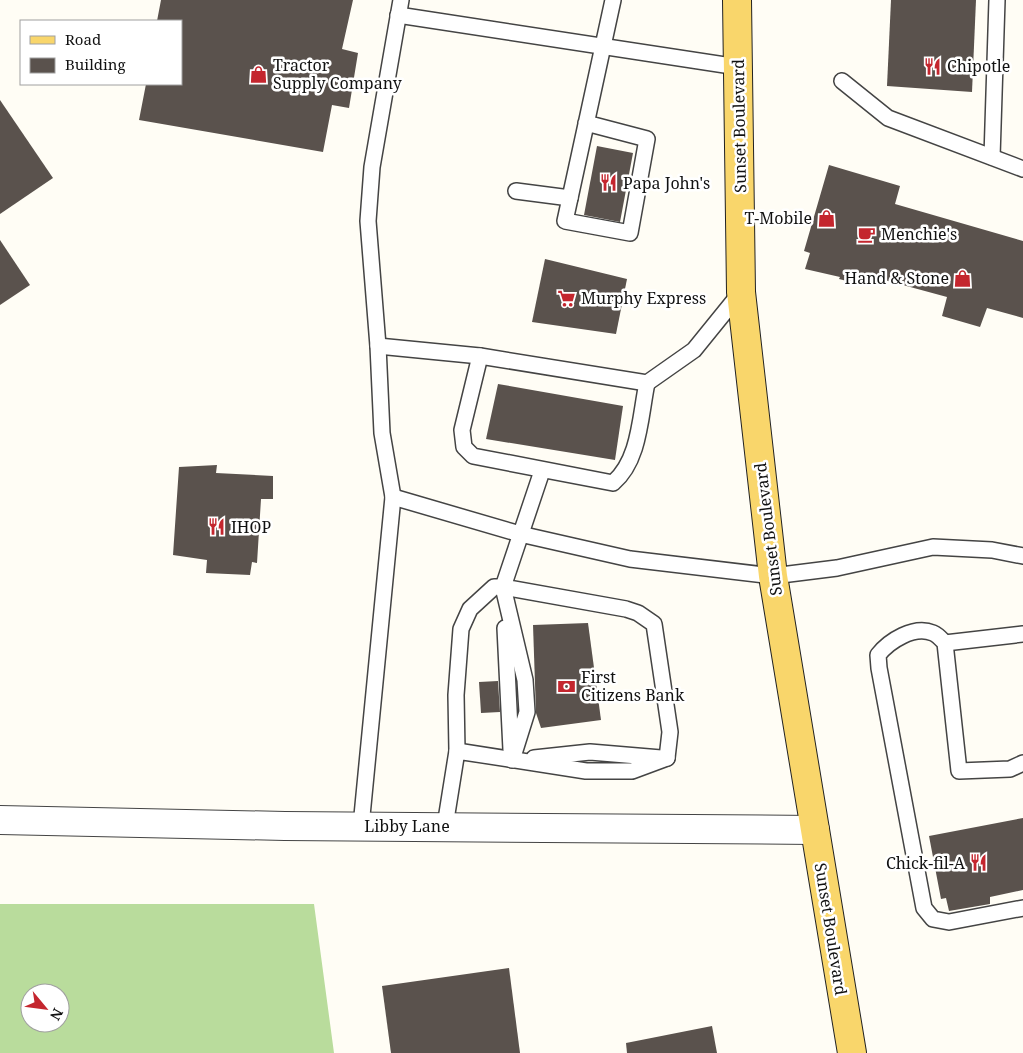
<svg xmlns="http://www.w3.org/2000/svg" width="1023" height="1053" viewBox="0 0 1023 1053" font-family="'Noto Serif',serif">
<rect width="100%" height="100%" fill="#fffdf5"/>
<path fill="#b9dc9c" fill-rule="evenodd" d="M 0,904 L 314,904 L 334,1053 L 0,1053 ZM 30,993 L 60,993 L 60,1023 L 30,1023 Z"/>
<g fill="#5a524d">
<polygon points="161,0 353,0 342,49 358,53 349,108 332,105 323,152 139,120 146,84 181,84 181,21 157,21"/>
<polygon points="891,0 976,0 972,92 887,86"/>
<polygon points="0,100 53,178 0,214"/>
<polygon points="597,146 633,153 620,222 584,215"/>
<polygon points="829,165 900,186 895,204 1023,241 1023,318 987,308 980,327 942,316 947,297 866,275 863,285 839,279 840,277 805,269 810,253 804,251"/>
<polygon points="0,240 30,285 0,305"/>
<polygon points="545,259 627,279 616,334 532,322"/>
<polygon points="498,384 623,406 615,460 486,439"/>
<polygon points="217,465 216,473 273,476 273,499 261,499 257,563 252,562 250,575 206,573 207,560 173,555 179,467"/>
<polygon points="588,623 601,720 541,728 536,713 533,625"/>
<polygon points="498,681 500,712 481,713 479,682"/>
<polygon points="1023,818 1023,890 990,897 990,904 949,911 946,898 941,899 929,836"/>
<polygon points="509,968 520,1053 391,1053 382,986"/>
<polygon points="712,1026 717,1053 627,1053 626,1043"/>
</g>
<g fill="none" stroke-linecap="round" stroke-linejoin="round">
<defs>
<g id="lane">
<polyline points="398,15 738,67"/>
<polyline points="842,81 888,118 1023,169"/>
<polyline points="586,123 647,139 630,233 565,221 613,0"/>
<polyline points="992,157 997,0"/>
<polyline points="516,191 570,198"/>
<polyline points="378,346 480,356 647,383 694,350 741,292"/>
<path d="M 480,356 L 462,430 L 464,447 L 473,456 L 613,483 C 640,460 640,416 647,383"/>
<polyline points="542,471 503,587 626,609 638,613 654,624 670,732 667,758"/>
<polyline points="393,497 520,534 630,559 773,576 837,568 933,547 992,550 1023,556"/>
<polyline points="503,587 525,680 527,712 512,760"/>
<polyline points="505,628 511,750"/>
<polyline points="945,643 1023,634"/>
<polyline points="457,751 456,695 461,629 470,609 494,587 503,587"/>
<polyline points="534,758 590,752 661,758"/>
<path d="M 1023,763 L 1010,769 L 959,771 L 945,643 C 942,640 938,635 933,633 C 914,625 889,641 878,655 L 879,668 L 924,908 L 933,919 L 949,922 L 1023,908"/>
<polyline points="361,826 393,497 382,433 378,346 368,221 372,167 401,0"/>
<polyline points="445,826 457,751 586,771 632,771 667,758"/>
</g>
<polyline id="street" points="0,820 285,826 815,830"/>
<polyline id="primary" points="737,0 741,292 773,576 852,1053"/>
</defs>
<use href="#lane" stroke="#444" stroke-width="18"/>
<use href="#street" stroke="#444" stroke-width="30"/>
<use href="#primary" stroke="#222" stroke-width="30"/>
<use href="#lane" stroke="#fff" stroke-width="15"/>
<use href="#street" stroke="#fff" stroke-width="28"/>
<use href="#primary" stroke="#f9d66b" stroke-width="28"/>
</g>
<defs>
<symbol id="restaurant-bare" viewBox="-9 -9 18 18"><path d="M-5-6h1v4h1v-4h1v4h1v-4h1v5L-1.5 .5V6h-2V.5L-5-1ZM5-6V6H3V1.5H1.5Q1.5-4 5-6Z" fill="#c4262e" stroke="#fff" stroke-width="2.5" paint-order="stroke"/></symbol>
<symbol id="shop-bare" viewBox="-9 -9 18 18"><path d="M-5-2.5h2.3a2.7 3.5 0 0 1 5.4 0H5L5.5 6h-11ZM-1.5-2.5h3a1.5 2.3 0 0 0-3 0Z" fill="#c4262e" stroke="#fff" stroke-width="2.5" paint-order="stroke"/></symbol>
<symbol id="cafe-bare" viewBox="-9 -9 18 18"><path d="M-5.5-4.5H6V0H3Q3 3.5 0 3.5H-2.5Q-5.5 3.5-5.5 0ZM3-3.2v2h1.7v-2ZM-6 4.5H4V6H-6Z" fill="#c4262e" stroke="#fff" stroke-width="2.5" paint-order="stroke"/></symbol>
<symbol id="supermarket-bare" viewBox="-9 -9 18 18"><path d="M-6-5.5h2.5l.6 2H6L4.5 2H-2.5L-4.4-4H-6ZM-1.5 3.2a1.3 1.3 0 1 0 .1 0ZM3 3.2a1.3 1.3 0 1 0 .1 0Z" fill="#c4262e" stroke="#fff" stroke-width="2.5" paint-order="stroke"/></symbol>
<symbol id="bank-bare" viewBox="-9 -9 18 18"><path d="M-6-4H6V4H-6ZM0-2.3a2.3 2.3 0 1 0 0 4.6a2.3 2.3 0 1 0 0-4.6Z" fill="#c4262e" stroke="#fff" stroke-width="2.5" paint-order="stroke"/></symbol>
</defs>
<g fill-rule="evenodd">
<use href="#restaurant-bare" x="920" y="54" width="25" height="25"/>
<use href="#shop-bare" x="246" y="62" width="25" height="25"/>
<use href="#restaurant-bare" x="596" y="170" width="25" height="25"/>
<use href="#shop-bare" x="814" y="206" width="25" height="25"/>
<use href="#cafe-bare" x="854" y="222" width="25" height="25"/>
<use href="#shop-bare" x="950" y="266" width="25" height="25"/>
<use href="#supermarket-bare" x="554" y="286" width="25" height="25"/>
<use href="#restaurant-bare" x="204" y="514" width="25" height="25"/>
<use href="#bank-bare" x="554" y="674" width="25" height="25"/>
<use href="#restaurant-bare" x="966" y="850" width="25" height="25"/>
</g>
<g text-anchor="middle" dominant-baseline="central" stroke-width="5" stroke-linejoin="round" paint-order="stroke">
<g font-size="16" fill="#111" stroke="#fff" text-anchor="start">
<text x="273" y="65">Tractor<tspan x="273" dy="18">Supply Company</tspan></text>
<text x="947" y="66">Chipotle</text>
<text x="623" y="183">Papa John's</text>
<text x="812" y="218" text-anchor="end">T-Mobile</text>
<text x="881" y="234">Menchie's</text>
<text x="949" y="278" text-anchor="end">Hand &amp; Stone</text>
<text x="581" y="298">Murphy Express</text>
<text x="231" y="527">IHOP</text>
<text x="581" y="677">First<tspan x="581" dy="18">Citizens Bank</tspan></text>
<text x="965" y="863" text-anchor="end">Chick-fil-A</text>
</g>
<g font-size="16" fill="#111" stroke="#fff">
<text transform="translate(739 126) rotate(-91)">Sunset Boulevard</text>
<text transform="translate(768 529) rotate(-97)">Sunset Boulevard</text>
<text x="407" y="826">Libby Lane</text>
<text transform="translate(831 929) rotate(81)">Sunset Boulevard</text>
</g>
</g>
<rect x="20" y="20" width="162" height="65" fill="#ffffff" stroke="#a0a0a0"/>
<rect x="30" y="36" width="25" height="8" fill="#f9d66b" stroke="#a0a0a0"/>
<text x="65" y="45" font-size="15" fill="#111111">Road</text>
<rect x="30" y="58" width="25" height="15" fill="#5a524d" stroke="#a0a0a0"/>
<text x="65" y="70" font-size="15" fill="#111111">Building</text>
<g transform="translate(45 1008) rotate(119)"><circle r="24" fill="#ffffff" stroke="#a0a0a0"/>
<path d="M0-4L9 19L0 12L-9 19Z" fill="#c4262e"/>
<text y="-8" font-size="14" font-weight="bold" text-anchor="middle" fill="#111111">N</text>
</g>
</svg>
